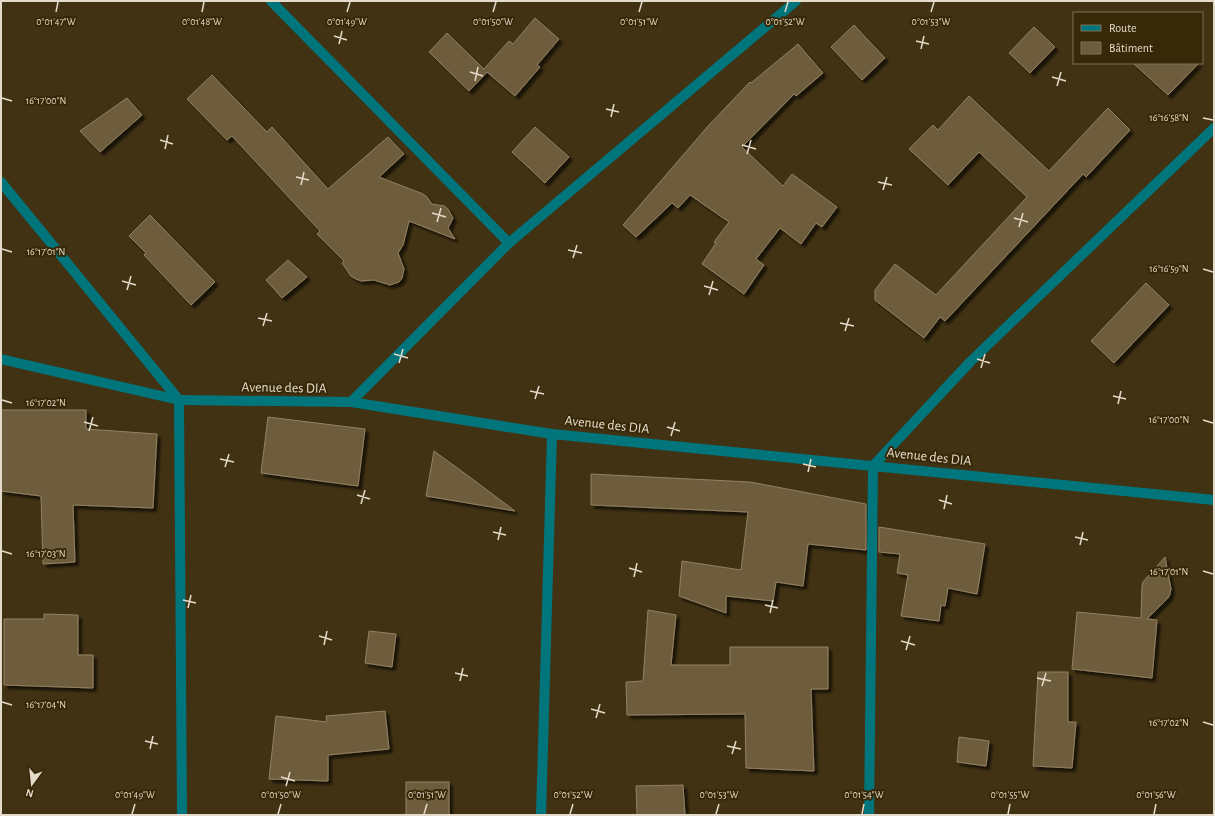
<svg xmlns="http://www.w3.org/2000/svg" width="1215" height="816" viewBox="0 0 1215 816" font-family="'Alegreya Sans',sans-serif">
<defs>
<filter id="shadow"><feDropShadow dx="3.5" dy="3.5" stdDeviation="1" flood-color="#0009"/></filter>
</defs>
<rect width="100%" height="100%" fill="#413213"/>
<g fill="#6e5d3d" stroke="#938161" filter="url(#shadow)">
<polygon points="535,18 559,39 537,65 540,67 515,96 487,72 469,91 429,52 447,33 484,69 509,41 513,44"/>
<polygon points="854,25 885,58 862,80 831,47"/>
<polygon points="1034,27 1055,47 1030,73 1009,53"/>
<polygon points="798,44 823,73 796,96 794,94 742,147 783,186 792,174 837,207 822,227 816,223 801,244 780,228 756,259 764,265 744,294 702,264 716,243 714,242 729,222 690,195 678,208 672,203 636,237 623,225 709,125 750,82 751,83"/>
<polygon points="1133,63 1199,63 1168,95"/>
<polygon points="212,75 267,132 272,127 328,189 388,137 404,154 379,177 423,194 427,197 432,204 444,206 448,209 453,218 448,228 455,239 409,221 403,245 398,253 404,269 402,278 399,282 390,285 374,280 361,281 356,279 351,276 342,263 344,261 317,234 320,231 232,136 227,140 187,99"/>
<polygon points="969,96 1049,171 1108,108 1130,130 1086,177 1083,174 945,321 940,317 924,338 875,300 875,290 895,264 936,295 1027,197 979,152 948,185 909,149 933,125 938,130"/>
<polygon points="127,98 142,115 100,152 80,131"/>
<polygon points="535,127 569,157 545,183 512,152"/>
<polygon points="150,215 215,282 191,305 144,255 146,253 129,236"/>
<polygon points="288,260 307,277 282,298 266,280"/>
<polygon points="1146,283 1169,305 1114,363 1091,341"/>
<polygon points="1,410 86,410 86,429 157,434 153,508 73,505 75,562 43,564 41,496 1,491"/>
<polygon points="268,417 365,429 358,486 261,473"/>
<polygon points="434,451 471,478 515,511 426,496"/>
<polygon points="591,474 750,482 866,504 866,550 808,544 803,586 776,582 773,601 726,596 726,613 679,596 682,561 741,570 748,512 591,505"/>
<polygon points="879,527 985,544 977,594 948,588 945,606 941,605 939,621 901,616 908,575 897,573 900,554 879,552"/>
<polygon points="1165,557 1171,589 1170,594 1168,598 1147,619 1157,620 1152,678 1072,669 1077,612 1141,618 1142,586 1143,582"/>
<polygon points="648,610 676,615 671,665 730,665 730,647 828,647 828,689 811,689 814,771 746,768 745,714 627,715 626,682 643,681"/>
<polygon points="44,614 78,615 78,655 93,655 93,688 4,685 4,619 44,619"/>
<polygon points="369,631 396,634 392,667 365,663"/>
<polygon points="1038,672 1068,672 1068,722 1076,722 1072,768 1033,766"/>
<polygon points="385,711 389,749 328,755 328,781 269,779 276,716 327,722 326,716"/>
<polygon points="959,737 989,741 986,766 957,762"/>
<rect x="406" y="782" width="43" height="33"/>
<polygon points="683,785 685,815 637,815 636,786"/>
</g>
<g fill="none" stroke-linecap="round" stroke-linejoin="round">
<g stroke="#00757c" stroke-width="10">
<polyline points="271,1 509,243"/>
<polyline points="1,182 179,400 182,815"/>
<polyline points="1,359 179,400 351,402 552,434 1214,500"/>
<polyline points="351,402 509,243 796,1"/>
<polyline points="541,815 552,434"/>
<polyline points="869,815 873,466 971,361 1214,128"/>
</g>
</g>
<path fill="none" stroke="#e5dbca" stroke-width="1.5" d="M 56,12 L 58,2M 202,12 L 204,2M 347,12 L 350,2M 493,12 L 496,2M 639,12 L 642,2M 785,12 L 788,2M 931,12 L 934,2M 334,36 L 347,40M 916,41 L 929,44M 339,44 L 342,31M 921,49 L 924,36M 470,72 L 483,76M 1052,77 L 1066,81M 475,81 L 478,67M 1057,86 L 1061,72M 2,98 L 12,101M 606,109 L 619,112M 611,117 L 614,104M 1203,118 L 1213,120M 160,140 L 173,144M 742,145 L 756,149M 165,149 L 168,135M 747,154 L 751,140M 296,177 L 309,180M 878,182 L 892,185M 301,185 L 304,172M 883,190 L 887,177M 432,213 L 446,217M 1014,218 L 1028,222M 437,222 L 441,208M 1019,227 L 1023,213M 2,249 L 12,252M 568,250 L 582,253M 573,258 L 577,245M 1203,269 L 1213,272M 122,281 L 136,285M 704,286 L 718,290M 127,290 L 131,276M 709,295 L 713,281M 258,318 L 272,321M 840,323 L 854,326M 263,326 L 267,313M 845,331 L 849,318M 394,354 L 408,358M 977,359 L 990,363M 399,363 L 403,349M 981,368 L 985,354M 530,391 L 544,394M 1113,396 L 1126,399M 535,399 L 539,386M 2,400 L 12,403M 1118,404 L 1121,391M 1203,420 L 1213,423M 84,422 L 98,426M 667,427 L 680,431M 89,431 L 93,417M 671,436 L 675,422M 220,459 L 234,462M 803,464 L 816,467M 225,467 L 229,454M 808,472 L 811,459M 357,495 L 370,499M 939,500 L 952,504M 361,504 L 365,490M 944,509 L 947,495M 493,532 L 506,535M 1075,537 L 1088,540M 498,540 L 501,527M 1080,545 L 1083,532M 2,551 L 12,554M 629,568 L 642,572M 1203,571 L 1213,574M 634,577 L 637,563M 183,600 L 196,603M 765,605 L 778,608M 188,608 L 191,595M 770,613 L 773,600M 319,636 L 332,640M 901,641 L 915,645M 324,645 L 327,631M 906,650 L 910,636M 455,673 L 468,676M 1037,678 L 1051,681M 460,681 L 463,668M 1042,686 L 1046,673M 2,702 L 12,705M 591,709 L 605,713M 596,718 L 600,704M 1203,722 L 1213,725M 145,741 L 158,744M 727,746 L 741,749M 150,749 L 153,736M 732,754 L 736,741M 281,777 L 295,781M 286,786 L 290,772M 132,814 L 135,804M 278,814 L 281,804M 424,814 L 427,804M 570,814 L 573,804M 716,814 L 719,804M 862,814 L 864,804M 1008,814 L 1010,804M 1154,814 L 1156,804"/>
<g text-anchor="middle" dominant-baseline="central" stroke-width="4" stroke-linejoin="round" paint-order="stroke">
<g font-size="14" fill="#e5dbca" stroke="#372807">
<text transform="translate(284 388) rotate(1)">Avenue des DIA</text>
<text transform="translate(607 425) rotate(6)">Avenue des DIA</text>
<text transform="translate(929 457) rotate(6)">Avenue des DIA</text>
</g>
</g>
<g font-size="10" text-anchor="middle" fill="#e5dbca" stroke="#372807" stroke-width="4" stroke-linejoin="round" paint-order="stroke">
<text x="56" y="25">0°01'47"W</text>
<text x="202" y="25">0°01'48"W</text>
<text x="347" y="25">0°01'49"W</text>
<text x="493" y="25">0°01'50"W</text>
<text x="639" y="25">0°01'51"W</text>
<text x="785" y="25">0°01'52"W</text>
<text x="931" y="25">0°01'53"W</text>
<text x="46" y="104">16°17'00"N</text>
<text x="1169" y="121">16°16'58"N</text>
<text x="46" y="255">16°17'01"N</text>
<text x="1169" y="272">16°16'59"N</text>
<text x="46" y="406">16°17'02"N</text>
<text x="1169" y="423">16°17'00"N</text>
<text x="46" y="557">16°17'03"N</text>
<text x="1169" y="575">16°17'01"N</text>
<text x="46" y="708">16°17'04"N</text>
<text x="1169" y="726">16°17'02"N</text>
<text x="135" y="798">0°01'49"W</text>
<text x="281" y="798">0°01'50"W</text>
<text x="427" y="798">0°01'51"W</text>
<text x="573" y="798">0°01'52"W</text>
<text x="719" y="798">0°01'53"W</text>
<text x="864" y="798">0°01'54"W</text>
<text x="1010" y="798">0°01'55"W</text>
<text x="1156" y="798">0°01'56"W</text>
</g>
<rect width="1215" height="816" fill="none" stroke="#e5dbca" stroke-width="4"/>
<rect x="1073" y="12" width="130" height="52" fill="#372807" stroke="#7d7055"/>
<rect x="1081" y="25" width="20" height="6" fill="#00757c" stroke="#7d7055"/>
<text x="1109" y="32" font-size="12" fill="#e5dbca">Route</text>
<rect x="1081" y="42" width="20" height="12" fill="#6e5d3d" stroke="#7d7055"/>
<text x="1109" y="52" font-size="12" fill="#e5dbca">Bâtiment</text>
<g transform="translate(32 784) rotate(195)" stroke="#372807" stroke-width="3" paint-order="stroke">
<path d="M0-3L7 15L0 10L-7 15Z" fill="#e5dbca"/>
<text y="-6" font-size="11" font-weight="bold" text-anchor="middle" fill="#e5dbca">N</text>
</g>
</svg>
